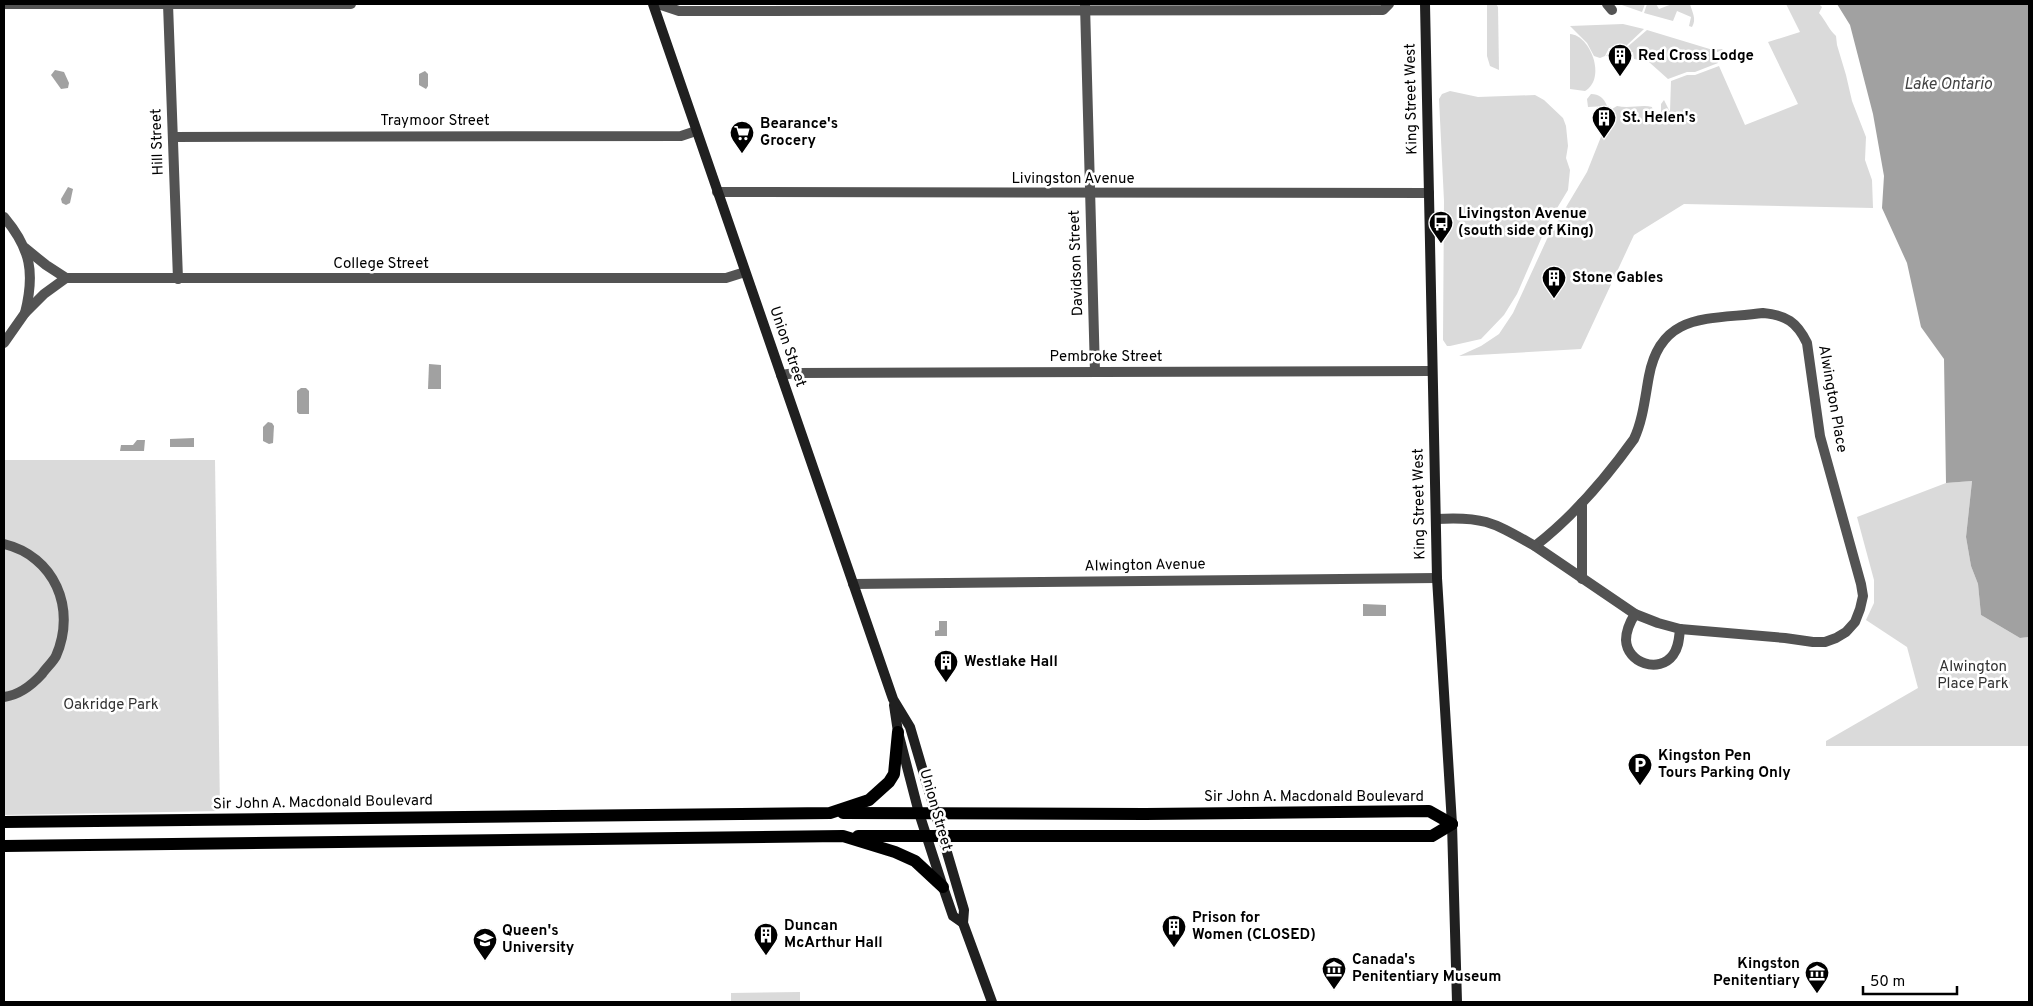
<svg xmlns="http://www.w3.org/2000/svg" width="2033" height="1006" viewBox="0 0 2033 1006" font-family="Overpass,sans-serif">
<rect width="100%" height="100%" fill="#fff"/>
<g fill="#dadada">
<polygon points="1487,4 1496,4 1498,7 1499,70 1490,66 1487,56"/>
<polygon points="1619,4 1645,4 1642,12"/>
<path d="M 1647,4 L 1656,4 L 1659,9 L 1672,4 L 1690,4 C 1692,12 1697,19 1692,27 L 1689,26 L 1691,17 L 1677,11 L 1673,21 L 1644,13 Z"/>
<path d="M 1786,4 L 1819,4 L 1822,7 L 1819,13 C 1826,21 1829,30 1836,36 L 1837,45 L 1846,75 L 1852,101 L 1866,137 L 1865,160 L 1872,180 L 1873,208 L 1684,204 L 1634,235 L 1581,349 L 1459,356 L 1481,346 L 1499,334 L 1513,313 L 1547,239 L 1587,172 L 1612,109 L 1617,106 C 1630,109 1642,104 1652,107 L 1654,115 L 1661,114 L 1661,104 L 1664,100 L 1670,112 L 1671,81 L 1687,75 L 1695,75 L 1719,66 L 1745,125 L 1798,104 L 1768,42 L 1800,32 Z"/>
<polygon points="1623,24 1644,29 1626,46 1609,48 1605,56 1600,58 1594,56 1587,43 1570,26"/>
<polygon points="1647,30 1713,50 1722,49 1723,50 1714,53 1718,63 1695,72 1687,72 1668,79 1649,62 1634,59 1633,52 1606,56 1611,50 1626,48"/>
<path d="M 1570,34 C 1590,35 1607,78 1585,91 L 1570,89 Z"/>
<polygon points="1450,91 1478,97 1535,95 1544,100 1563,118 1566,126 1568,146 1566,158 1570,170 1568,190 1548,223 1517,294 1504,315 1481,339 1450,346 1447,346 1443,340 1444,201 1439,99 1442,94"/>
<path d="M 1591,94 C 1599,94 1604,98 1607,106 L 1588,107 L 1587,99 Z"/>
<polygon points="4,460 215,460 220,811 4,815"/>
<polygon points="1972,481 1966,537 1971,566 1978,584 1981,615 2020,638 2029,637 2029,746 1826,746 1826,741 1918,688 1907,647 1866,620 1874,603 1874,580 1857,517 1946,483"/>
<polygon points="800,992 800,1002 731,1002 731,993"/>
</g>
<g fill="#a1a1a1">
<polygon points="1837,4 2029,4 2029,637 2020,638 1981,615 1978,584 1971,566 1966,537 1972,481 1946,483 1944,359 1921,327 1907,263 1882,208 1884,176 1873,114 1850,25"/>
<polygon points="55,70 64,72 69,83 68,88 61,89 51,75"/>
<polygon points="425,71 428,74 428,86 426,89 419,85 419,74"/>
<polygon points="68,187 73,189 70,203 66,205 62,203 61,199"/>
<polygon points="429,364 441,365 441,389 428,389"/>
<polygon points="301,388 306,388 309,391 309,414 299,414 297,412 297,391"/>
<polygon points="268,422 272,423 274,426 273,443 269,444 263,441 263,427"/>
<polygon points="194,438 194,447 170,447 170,439"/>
<polygon points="137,440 145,440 144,451 120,451 121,445 133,445"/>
<polygon points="1363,604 1386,605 1386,616 1363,616"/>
<polygon points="939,621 947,621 947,636 935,636 935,631 939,630"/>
</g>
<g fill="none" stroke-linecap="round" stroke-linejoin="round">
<g stroke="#535353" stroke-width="10">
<polyline points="4,4 351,4"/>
<polyline points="168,4 178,279"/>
<polyline points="658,4 679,11 1383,10 1389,4"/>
<polyline points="1607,4 1612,10"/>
<polyline points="1085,5 1095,372"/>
<polyline points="173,137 681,136 696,131"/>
<polyline points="717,192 1429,193"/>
<path d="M 4,217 C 31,249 35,273 25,313"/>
<polyline points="25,248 46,265 66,278 726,278 745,272"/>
<path d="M 1763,313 C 1786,315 1797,322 1807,343 L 1820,436 L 1861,584 L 1863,596 L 1860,609 L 1855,622 L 1846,632 L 1836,638 L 1825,642 L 1813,642 L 1785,638 L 1680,629 L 1658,623 L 1635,614 L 1535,546 C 1574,516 1606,478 1634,439 C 1643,420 1645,397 1649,376 C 1661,311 1710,320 1763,313 Z"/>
<polyline points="4,343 25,313 44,294 66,278"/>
<polyline points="781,375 796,373 1432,371"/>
<path d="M 1436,519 C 1485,516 1494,523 1535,546"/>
<path d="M 4,544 C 54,556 77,608 56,656 C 53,662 46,668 42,674 C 32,685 19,695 4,697"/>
<polyline points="1582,579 1582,503"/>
<polyline points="853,584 1437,578"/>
<path d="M 1635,614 C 1630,622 1626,631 1626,640 C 1627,663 1659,674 1673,655 C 1679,647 1679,638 1680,629"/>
</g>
<g stroke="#202020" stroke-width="10">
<polyline points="653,4 893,699 910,727 964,910 963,923 992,1002"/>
<polyline points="1425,4 1437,578 1452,824 1457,1002"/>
<polyline points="894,705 898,732 919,813 943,887 953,916 963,923"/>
</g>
<g stroke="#000" stroke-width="12">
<polyline points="843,813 1145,814 1429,811 1452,824"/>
<polyline points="4,822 830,813 869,800 889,782 894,774 898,732"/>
<polyline points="858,836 1432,836 1452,824"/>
<polyline points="4,846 843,836 895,852 915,861 943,887"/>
</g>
</g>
<defs>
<symbol id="building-pin" viewBox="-11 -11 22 30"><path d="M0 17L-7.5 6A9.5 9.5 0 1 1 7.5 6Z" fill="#000" stroke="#fff"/><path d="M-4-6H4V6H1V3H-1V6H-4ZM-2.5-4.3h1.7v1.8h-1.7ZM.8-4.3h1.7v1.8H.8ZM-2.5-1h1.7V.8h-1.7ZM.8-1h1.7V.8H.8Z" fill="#fff"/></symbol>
<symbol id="supermarket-pin" viewBox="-11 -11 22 30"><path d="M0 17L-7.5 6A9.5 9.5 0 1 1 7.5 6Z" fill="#000" stroke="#fff"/><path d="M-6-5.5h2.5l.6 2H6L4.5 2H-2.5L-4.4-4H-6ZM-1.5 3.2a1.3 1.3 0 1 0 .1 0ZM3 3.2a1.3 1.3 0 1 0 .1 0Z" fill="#fff"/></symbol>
<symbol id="bus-pin" viewBox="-11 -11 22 30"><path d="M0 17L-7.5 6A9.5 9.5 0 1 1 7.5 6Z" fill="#000" stroke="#fff"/><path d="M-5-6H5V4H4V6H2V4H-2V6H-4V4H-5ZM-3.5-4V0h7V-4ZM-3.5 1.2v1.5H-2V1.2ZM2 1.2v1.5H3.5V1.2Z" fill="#fff"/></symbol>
<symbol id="parking-pin" viewBox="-11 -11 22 30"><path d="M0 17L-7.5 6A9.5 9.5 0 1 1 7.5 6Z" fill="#000" stroke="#fff"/><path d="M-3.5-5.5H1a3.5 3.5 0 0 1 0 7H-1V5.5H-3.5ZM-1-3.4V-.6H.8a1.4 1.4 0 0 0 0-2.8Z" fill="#fff"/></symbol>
<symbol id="university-pin" viewBox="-11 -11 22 30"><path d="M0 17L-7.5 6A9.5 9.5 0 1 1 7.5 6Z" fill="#000" stroke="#fff"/><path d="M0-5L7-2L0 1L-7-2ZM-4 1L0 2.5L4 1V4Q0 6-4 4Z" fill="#fff"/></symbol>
<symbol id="museum-pin" viewBox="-11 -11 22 30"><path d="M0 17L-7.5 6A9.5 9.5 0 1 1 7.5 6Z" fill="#000" stroke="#fff"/><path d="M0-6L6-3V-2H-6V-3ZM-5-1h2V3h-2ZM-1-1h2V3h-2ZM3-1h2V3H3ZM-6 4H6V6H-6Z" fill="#fff"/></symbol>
</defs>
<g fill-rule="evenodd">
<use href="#building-pin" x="1606" y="42" width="28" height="38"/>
<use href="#building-pin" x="1590" y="104" width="28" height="38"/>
<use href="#supermarket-pin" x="728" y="119" width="28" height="38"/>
<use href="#bus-pin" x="1427" y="209" width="28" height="38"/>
<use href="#building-pin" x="1540" y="264" width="28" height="38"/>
<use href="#building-pin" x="932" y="648" width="28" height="38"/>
<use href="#parking-pin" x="1626" y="751" width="28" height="38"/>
<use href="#building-pin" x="1160" y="913" width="28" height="38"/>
<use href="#building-pin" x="752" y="921" width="28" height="38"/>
<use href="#university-pin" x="471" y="926" width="28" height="38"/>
<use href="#museum-pin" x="1320" y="955" width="28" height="38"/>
<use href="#museum-pin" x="1803" y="959" width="28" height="38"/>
</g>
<g text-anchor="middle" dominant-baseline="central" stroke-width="5" stroke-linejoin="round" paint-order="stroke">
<g font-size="15" font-weight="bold" fill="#000" stroke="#fff" text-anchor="start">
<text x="1638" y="56">Red Cross Lodge</text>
<text x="1622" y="118">St. Helen's</text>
<text x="760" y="124">Bearance's<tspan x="760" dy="17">Grocery</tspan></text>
<text x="1458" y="214">Livingston Avenue<tspan x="1458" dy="17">(south side of King)</tspan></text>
<text x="1572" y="278">Stone Gables</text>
<text x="964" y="662">Westlake Hall</text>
<text x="1658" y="756">Kingston Pen<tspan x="1658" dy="17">Tours Parking Only</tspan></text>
<text x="1192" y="918">Prison for<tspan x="1192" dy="17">Women (CLOSED)</tspan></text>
<text x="784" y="926">Duncan<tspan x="784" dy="17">McArthur Hall</tspan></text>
<text x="502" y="931">Queen's<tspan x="502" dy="17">University</tspan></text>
<text x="1352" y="960">Canada's<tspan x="1352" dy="17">Penitentiary Museum</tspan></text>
<text x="1800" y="964" text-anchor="end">Kingston<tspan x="1800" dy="17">Penitentiary</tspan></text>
</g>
<g font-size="15" fill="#000" stroke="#fff">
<text transform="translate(1412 99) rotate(-91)">King Street West</text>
<text x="435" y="121">Traymoor Street</text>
<text transform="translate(158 142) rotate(-92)">Hill Street</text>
<text x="1073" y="179">Livingston Avenue</text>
<text transform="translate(1077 263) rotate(-92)">Davidson Street</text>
<text x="381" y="264">College Street</text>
<text transform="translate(787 347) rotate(71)">Union Street</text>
<text x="1106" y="357">Pembroke Street</text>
<text transform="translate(1832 399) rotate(80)">Alwington Place</text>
<text transform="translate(1420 504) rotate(-91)">King Street West</text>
<text transform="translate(1145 566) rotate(-1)">Alwington Avenue</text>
<text x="1314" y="797">Sir John A. Macdonald Boulevard</text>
<text transform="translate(323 803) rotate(-1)">Sir John A. Macdonald Boulevard</text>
<text transform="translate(935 810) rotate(74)">Union Street</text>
</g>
<g font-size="15" fill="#313131" stroke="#fff">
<text x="1973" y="667">Alwington<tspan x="1973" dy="17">Place Park</tspan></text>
<text x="111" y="705">Oakridge Park</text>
</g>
<g font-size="16" font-style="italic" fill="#424242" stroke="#fff">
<text x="1948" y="85">Lake Ontario</text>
</g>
</g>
<rect width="2033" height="1006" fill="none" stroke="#000000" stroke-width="10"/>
<path d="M1863 986v8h94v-8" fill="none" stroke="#000000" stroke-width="2.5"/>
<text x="1870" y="986" font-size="15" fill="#000000" stroke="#ffffff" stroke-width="4" paint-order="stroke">50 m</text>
</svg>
